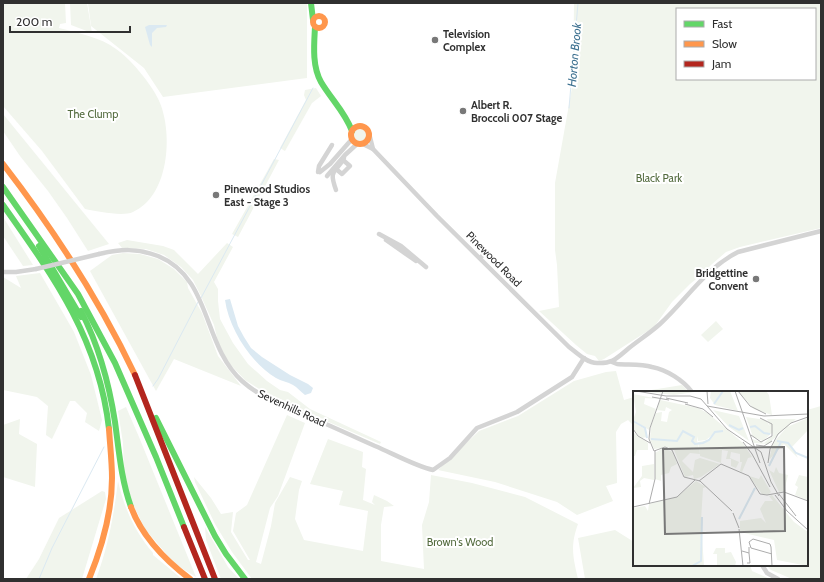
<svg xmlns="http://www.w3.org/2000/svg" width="824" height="582" viewBox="0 0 824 582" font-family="Cabin,sans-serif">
<rect width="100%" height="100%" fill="#fff"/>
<g fill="#f1f5ed" fill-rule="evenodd">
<path d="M 3,3 L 65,3 L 66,23 L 60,24 L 59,28 C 78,33 100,37 116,49 C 130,58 154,87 160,103 C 173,135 169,196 133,212 C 122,217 97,211 85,209 L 42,151 L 3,106 Z"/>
<polygon points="70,3 87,3 92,33 71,25"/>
<polygon points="88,3 301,3 307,4 307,78 163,97 144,68 91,26"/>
<path d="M 574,3 L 821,3 L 821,228 L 740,247 L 726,252 L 711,265 L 700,276 L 690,284 L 672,302 L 654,327 L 604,359 L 599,361 L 595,356 L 587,354 L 576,345 L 539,311 L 559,307 L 557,265 L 555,250 L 555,183 L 573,82 ZM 677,9 L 815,9 L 815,79 L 677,79 Z"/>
<polygon points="316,88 321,96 312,103 285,151 280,148 306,100 304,95 305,90"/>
<polygon points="3,114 109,244 88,251 67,218 48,191 20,156 3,131"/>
<circle cx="361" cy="135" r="7"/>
<polygon points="274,159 279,160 238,237 232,234"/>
<polygon points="3,217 33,265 23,266 3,236"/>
<polygon points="127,240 163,246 174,250 198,274 227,243 233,247 214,282 218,289 218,301 220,319 233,343 248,364 267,381 280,390 288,392 310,409 381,442 380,444 277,400 245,380 229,363 220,350 214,325 201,296 193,280 181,267 164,255 146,249 122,248 118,243"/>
<polygon points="123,253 140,254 158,259 174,269 187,282 188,288 202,313 218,356 241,386 174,359 156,391 90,271 112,255"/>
<polygon points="40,273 74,332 91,375 102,420 99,431 85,422 87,413 75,401 70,401 52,439 46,435 48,406 37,397 3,390 3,277 21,288 16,276"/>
<polygon points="716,321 723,329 708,342 701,335"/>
<polygon points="616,371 624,400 634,397 634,426 628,420 621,424 616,432 617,483 606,486 613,501 577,515 557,502 495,482 438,470 479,431 518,416 574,381 606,372"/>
<polygon points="682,385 689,392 639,392"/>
<polygon points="821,406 821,579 792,579 771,570 766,565 807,565 807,410"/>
<polygon points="126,407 139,437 196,577 178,566 169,557 145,529 132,502 124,472 123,443 118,411"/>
<path d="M 287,415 L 305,423 L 278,496 L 270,508 L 256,562 L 261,564 L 271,526 L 275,503 L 290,477 L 302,481 L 299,490 L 295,519 L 304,540 L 363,551 L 368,511 L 339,505 L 343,491 L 310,484 L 328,439 L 363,452 L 362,467 L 366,469 L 363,500 L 375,505 L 372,502 L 374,495 L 387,501 L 394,506 L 384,507 L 381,525 L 381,561 L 424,569 L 422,525 L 429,502 L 431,475 L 472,483 L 525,497 L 578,524 C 570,546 573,557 578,579 L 252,579 L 232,552 L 215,524 L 195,482 L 194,477 L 211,498 L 221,514 L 233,512 L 231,532 L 248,560 L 250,560 L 233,531 L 236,513 L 247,505 Z"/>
<polygon points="20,419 19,434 37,444 35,487 3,477 3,425"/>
<path d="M 118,481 C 124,508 135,532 153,553 L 153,555 L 182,579 L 96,579 C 108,547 114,515 118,481 Z"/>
<polygon points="102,491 105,492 106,499 82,579 26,579 39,559 59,518"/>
<polygon points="205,527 228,567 239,579 221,579 206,540"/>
<polygon points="615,530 634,542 634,565 750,565 752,571 770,579 585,579 578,538"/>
</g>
<g fill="#dbe9f2">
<polygon points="149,25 167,25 166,27 157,28 152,33 152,47 150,45 145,27"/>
<path d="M 230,299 L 238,326 L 244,337 L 251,348 L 262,357 L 290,375 L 308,384 L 313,388 L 311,393 L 305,395 C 301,392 297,387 293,385 C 288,382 281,381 276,378 C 251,363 229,329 225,300 Z"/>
</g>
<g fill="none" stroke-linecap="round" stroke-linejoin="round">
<g stroke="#dbe9f2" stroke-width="1">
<polyline points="569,108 578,3"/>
<polyline points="201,298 313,88"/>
<polyline points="153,386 158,379 198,302"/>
<polyline points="39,579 52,548 104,447"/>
</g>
<g stroke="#d4d4d4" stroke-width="4.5">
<polyline points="370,137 373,149"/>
<path d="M 363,144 L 373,149 L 437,216 L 569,347 C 577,353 587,363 597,363 C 613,364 618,357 629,348 C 639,340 650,333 660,324 C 686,300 706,268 738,252 L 821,231"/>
<polyline points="336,169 342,174 350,166 343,160"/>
<polyline points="318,172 319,166 332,145"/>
<polyline points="320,172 330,164 352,139"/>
<polyline points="327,176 345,155 357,144"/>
<path d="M 336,190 C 328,168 336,174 344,158"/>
<polyline points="379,234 401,246 426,267"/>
<polyline points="386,240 416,261"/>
<path d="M 99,254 C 121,249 137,248 158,256 C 212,278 202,345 242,381 C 262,399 289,408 314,419 C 334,427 354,437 375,446 C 392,453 415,466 433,470 L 450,458 L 477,428 L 517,412 L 572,377 L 584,358"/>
<polyline points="480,258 485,253"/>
<polyline points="3,272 16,272 36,269"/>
<path d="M 612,362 L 617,364 C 628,365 641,364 652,367 C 667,370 683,380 692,392"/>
<polyline points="762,565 767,573 778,579"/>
</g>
<g stroke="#63d668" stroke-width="6">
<polyline points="311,3 313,20"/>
<path d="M 315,27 C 314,45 312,66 321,82 C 331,99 345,112 352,131"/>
<polyline points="3,187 78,294 115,363 156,457 184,527"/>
<path d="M 3,205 C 54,277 99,339 109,429"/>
<polyline points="39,246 81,317"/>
<path d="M 81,311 C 99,346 109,383 115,422 C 119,451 121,479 131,507"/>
<polyline points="156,418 215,536 226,554 245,579"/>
</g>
<g stroke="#ff974d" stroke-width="6">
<circle cx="319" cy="22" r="6"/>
<circle cx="360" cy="135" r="9"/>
<path d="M 3,164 C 54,230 99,299 135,375"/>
<path d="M 131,507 C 142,537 165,560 190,579"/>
<path d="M 89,579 C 102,547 112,513 112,478 C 112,462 110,445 109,429"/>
</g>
<g stroke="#b3261e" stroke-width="6">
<polyline points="135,375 215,579"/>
<polyline points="184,527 205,579"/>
</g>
<polyline stroke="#d4d4d4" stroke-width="4.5" points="36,269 99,254"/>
</g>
<g fill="#787878" stroke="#fff" stroke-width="1.5">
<circle cx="435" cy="40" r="4"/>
<circle cx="463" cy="111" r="4"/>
<circle cx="216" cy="195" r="4"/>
<circle cx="756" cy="279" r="4"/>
</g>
<g text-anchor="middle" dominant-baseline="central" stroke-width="4" stroke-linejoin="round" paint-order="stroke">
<g font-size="11" font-weight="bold" fill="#303030" stroke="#fff" text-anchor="start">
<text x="443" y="34">Television<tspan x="443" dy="13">Complex</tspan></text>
<text x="471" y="105">Albert R.<tspan x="471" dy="13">Broccoli 007 Stage</tspan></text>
<text x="224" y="189">Pinewood Studios<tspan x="224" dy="13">East - Stage 3</tspan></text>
<text x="748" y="273" text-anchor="end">Bridgettine<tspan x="748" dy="13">Convent</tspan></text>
</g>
<g font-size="11" fill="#536b3e" stroke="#fff">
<text x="93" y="114">The Clump</text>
<text x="659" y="178">Black Park</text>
<text x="460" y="542">Brown's Wood</text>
</g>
<g font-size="11" fill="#303030" stroke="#fff">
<text transform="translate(494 259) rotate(45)">Pinewood Road</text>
<text transform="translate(292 408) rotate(25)">Sevenhills Road</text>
</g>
<g font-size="12" font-style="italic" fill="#3f7291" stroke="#fff">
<text transform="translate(574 55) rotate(-85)">Horton Brook</text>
</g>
</g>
<g transform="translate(633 391)">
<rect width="175" height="175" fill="#fff"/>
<path d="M 6,0 L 68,0 L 41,4 ZM 78,0 L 97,0 L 105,20 L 82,14 L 77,7 ZM 105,0 L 133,0 L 136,4 L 139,24 L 121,18 ZM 0,3 L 26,8 L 12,7 L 11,13 L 23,18 L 16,39 L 0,29 L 3,21 ZM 27,9 L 65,17 L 76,23 L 110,52 L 119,66 L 115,67 L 109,81 L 107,80 L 109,71 L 107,71 L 107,63 L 98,61 L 97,67 L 106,71 L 103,77 L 98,75 L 98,68 L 93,68 L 95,60 L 89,59 L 88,72 L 67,65 L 67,62 L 65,51 L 77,49 L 79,44 L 73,49 L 65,50 L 64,45 L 64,49 L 67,63 L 57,62 L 49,70 L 60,81 L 62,69 L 67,67 L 87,73 L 68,86 L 61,88 L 60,84 L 52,86 L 41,59 L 35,56 L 21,58 L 17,48 L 18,35 L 23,22 L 29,21 L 28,30 L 34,31 L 36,21 L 39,19 L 33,16 L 32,20 L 24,19 ZM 80,19 L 106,25 L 116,50 L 96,36 ZM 113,26 L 133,29 L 140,41 L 130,50 L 120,46 ZM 175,27 L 175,39 L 159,56 L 165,67 L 151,53 L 136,69 L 140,52 L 154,36 ZM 134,28 L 163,28 L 135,53 L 121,52 L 119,48 L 131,52 L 140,44 ZM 0,31 L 12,38 L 14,46 L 9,47 L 4,43 L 0,38 ZM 1,42 L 15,52 L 15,59 L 4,59 L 2,65 L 0,65 ZM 30,57 L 40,61 L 44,73 L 38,76 L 36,82 L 28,84 L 28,90 L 22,88 L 22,62 ZM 21,73 L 21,89 L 11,87 L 7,90 L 8,96 L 0,97 L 9,85 L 9,75 ZM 143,76 L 146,82 L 155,84 L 151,100 L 146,101 L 136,79 L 141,82 ZM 128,84 L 138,101 L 135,104 L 129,103 L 116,85 L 126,88 ZM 166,84 L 175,86 L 174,109 L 162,104 L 165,96 L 162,94 ZM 63,90 L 73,96 L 70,97 L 68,130 L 71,175 L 0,175 L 0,117 L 12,115 L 15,120 L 16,113 L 44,106 ZM 139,104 L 161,131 L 175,141 L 175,175 L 144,169 L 141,149 L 107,141 L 107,130 L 128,127 L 133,132 L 127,118 L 132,110 L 140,110 L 136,105 ZM 83,157 L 92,157 L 92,162 L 98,161 L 103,171 L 102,175 L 84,175 L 84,163 L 80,163 Z" fill="#f1f5ed"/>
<path fill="none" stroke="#dbe9f2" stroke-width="2" d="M 81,13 L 90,0M 0,30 L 12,37 L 14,47M 96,34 L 106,39 L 110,37M 117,36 L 122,35 L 131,42 L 137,43M 18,48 L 44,50 L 50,40 L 61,46 L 59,50 L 62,53 L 70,52 L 76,49 L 82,41 L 90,40M 144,50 L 155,52 L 163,62 L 175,67M 136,75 L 148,51M 106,128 L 122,97M 59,175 L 68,170 L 69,126"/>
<path fill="none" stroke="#acacac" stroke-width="1" d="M 3,0 L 33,5 L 57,5 L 68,8 L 94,38 L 128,61 L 138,91 L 146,105M 30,0 L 17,37 L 16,48 L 21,60 L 32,56 L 39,59 L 51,86 L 67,90 L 99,120M 74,0 L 75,13M 102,0 L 127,72M 105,0 L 117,15 L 133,23M 19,6 L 36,9M 33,7 L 55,12M 52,13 L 70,18 L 80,26M 74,15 L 131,25 L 175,23M 0,38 L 5,45 L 17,52M 118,44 L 128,51 L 139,45 L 139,33 L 127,27M 110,51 L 119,63 L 137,96M 123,54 L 131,55 L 139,50M 135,72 L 137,58 L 145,43 L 158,32 L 175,26M 66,90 L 88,73 L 116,85 L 127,103 L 134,104 L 151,101 L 175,110M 146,103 L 163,125M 142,104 L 154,120 L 175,139M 16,113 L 22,88 L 22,60M 0,116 L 44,106 L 62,89M 100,122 L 106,137M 106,138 L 110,175M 109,160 L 116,162 L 116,156M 139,163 L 118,157 L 116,151 L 120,148 L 137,153 L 138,156 L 139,175M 114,172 L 117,172 L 116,162"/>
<path fill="#787878" fill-opacity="0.15" stroke="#787878" stroke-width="2" d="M 151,56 L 152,140 L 32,143 L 30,58 Z"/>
<rect width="175" height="175" fill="none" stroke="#303030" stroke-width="2"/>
</g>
<rect width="824" height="582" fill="none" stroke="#303030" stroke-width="8"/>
<rect x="676" y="8" width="140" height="72" fill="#ffffff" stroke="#acacac"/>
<rect x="684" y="21" width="20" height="6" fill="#63d668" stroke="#acacac"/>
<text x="712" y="28" font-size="12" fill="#303030">Fast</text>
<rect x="684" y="41" width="20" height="6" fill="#ff974d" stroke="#acacac"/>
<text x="712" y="48" font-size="12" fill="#303030">Slow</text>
<rect x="684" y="61" width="20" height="6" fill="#b3261e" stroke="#acacac"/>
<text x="712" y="68" font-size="12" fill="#303030">Jam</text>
<path d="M10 26v6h120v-6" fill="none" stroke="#303030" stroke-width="2"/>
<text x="16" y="26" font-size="12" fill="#303030" stroke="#ffffff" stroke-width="3" paint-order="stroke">200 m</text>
</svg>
